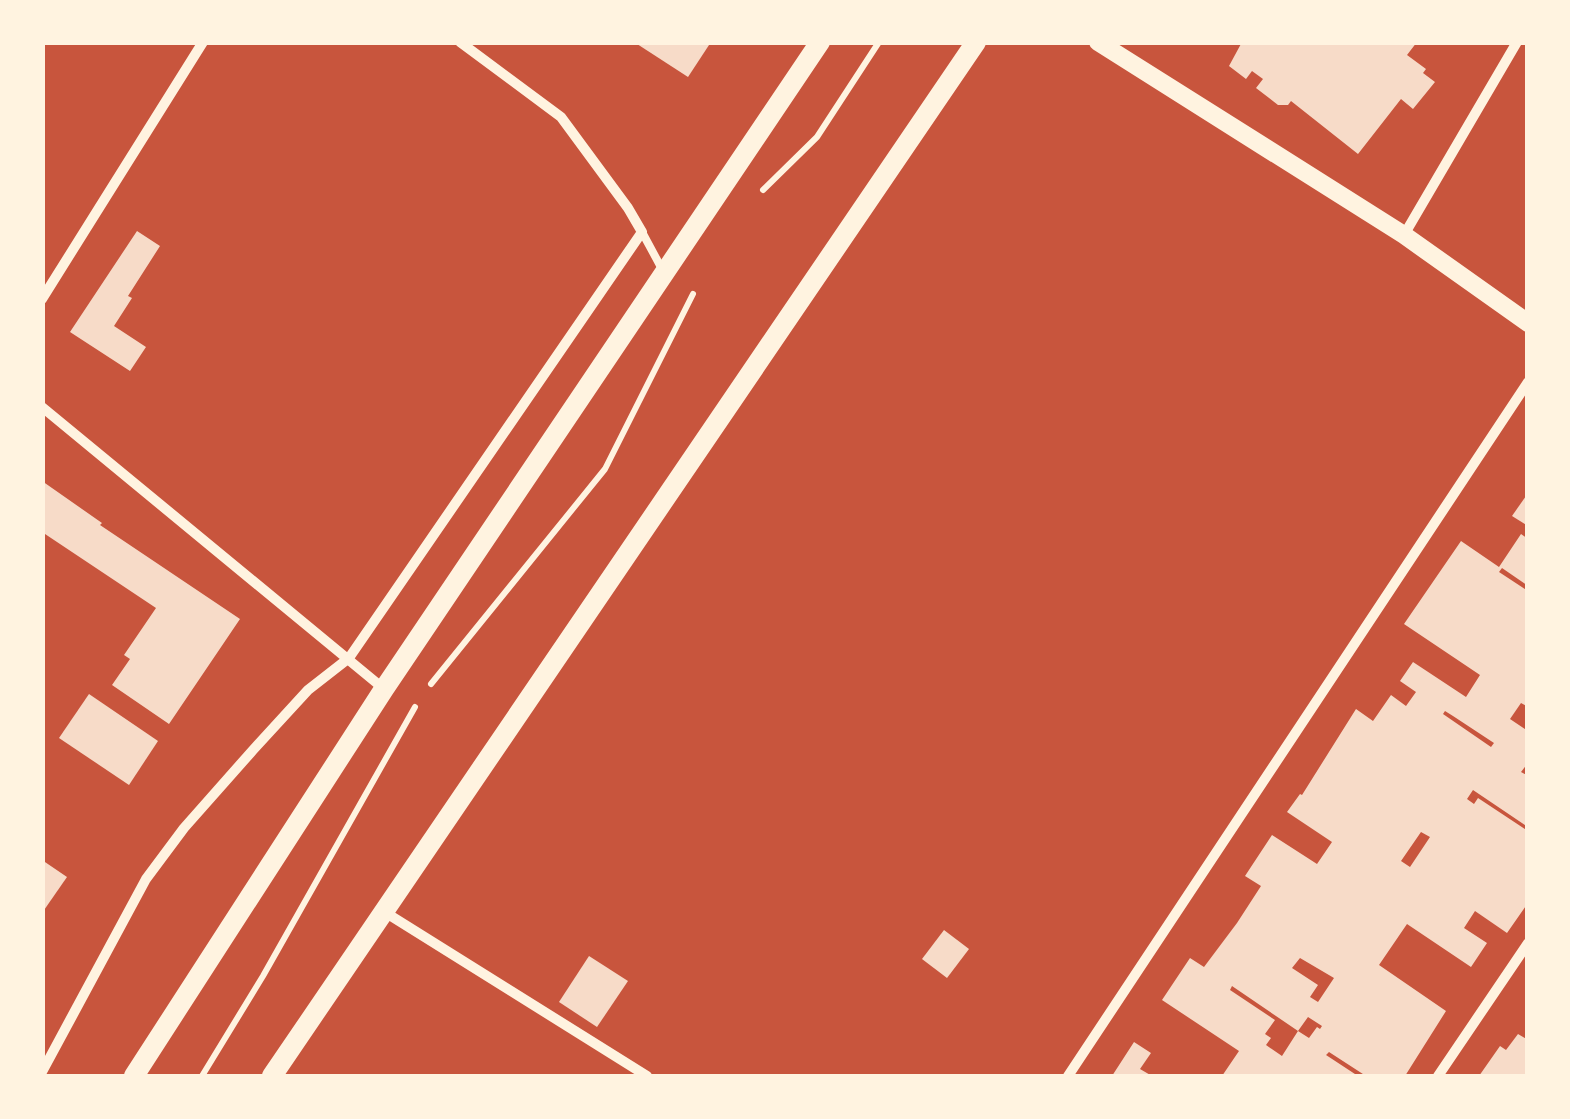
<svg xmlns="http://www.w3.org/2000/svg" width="1570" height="1119" viewBox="0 0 1570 1119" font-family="'Exo 2',sans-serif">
<rect width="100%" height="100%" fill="#c8553d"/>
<g fill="#f7dbc8" fill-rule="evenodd">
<polygon points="634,42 711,42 688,77"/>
<polygon points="1242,42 1417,42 1407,55 1426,69 1423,73 1435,82 1413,109 1401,99 1358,154 1291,101 1288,105 1278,105 1256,88 1263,79 1252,71 1246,79 1229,66"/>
<polygon points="137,231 160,246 128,296 132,298 114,326 146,347 130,371 70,332"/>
<polygon points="42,481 102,523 100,525 240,619 169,724 112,685 130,659 124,655 156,608 42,532"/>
<polygon points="1528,493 1528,526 1512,516"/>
<path d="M 1521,534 L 1528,539 L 1528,586 L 1502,568 L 1499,572 L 1528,591 L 1528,707 L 1521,703 L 1510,719 L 1528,731 L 1528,763 L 1521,772 L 1528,776 L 1528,827 L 1473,790 L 1467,799 L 1474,804 L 1478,798 L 1528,831 L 1528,903 L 1507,933 L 1475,911 L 1464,928 L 1487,943 L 1471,967 L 1407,924 L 1379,965 L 1446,1011 L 1405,1076 L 1366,1076 L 1329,1052 L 1326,1055 L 1358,1076 L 1222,1076 L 1239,1051 L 1162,1000 L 1190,958 L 1204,967 L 1237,923 L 1261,886 L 1245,876 L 1272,835 L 1317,864 L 1332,842 L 1287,812 L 1300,794 L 1302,795 L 1356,709 L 1373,721 L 1391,695 L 1406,706 L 1416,692 L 1400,681 L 1413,662 L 1466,697 L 1480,675 L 1404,624 L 1461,541 L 1499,567 ZM 1445,711 L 1453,716 L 1494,743 L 1491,747 L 1443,714 ZM 1421,832 L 1430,837 L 1410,867 L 1401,861 ZM 1300,958 L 1334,978 L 1318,1002 L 1310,997 L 1318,985 L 1292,968 ZM 1232,986 L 1298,1031 L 1282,1056 L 1266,1045 L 1271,1038 L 1265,1034 L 1275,1020 L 1230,990 ZM 1308,1017 L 1322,1026 L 1320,1029 L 1317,1027 L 1309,1038 L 1298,1031 Z"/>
<polygon points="89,694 158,741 129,785 59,738"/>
<polygon points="42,860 67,877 42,913"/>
<polygon points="944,930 969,949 947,978 922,959"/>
<polygon points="589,956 628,981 597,1027 559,1002"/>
<polygon points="1518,1034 1528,1040 1528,1076 1479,1076 1500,1046 1506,1050"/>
<polygon points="1134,1042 1151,1053 1140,1069 1152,1076 1112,1076"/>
</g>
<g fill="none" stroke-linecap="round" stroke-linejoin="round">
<g stroke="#fff3e0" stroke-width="6">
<polyline points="763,190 817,137 879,42"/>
<polyline points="431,684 605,469 693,294"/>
<polyline points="202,1076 263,976 415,707"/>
</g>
<polyline stroke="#fff3e0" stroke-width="8" points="642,232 662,269"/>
<g stroke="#fff3e0" stroke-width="10">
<polyline points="1404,235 1517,42"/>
<polyline points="42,299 203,42"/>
<polyline points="42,407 384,689"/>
<polyline points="383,911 647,1076"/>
<polyline points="42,1072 146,879 184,828 253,750 308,690 349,658 642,232 628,208 561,117 460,42"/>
<polyline points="1068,1076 1528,382"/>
<polyline points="1438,1076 1528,943"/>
</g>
<polyline stroke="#fff3e0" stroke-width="18" points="1098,42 1404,235 1528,323"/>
<g stroke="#fff3e0" stroke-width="20">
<polyline points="134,1076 384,689 820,42"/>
<polyline points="272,1076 976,42"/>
</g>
</g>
<rect width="1570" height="1119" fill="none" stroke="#fff3e0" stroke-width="90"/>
</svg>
